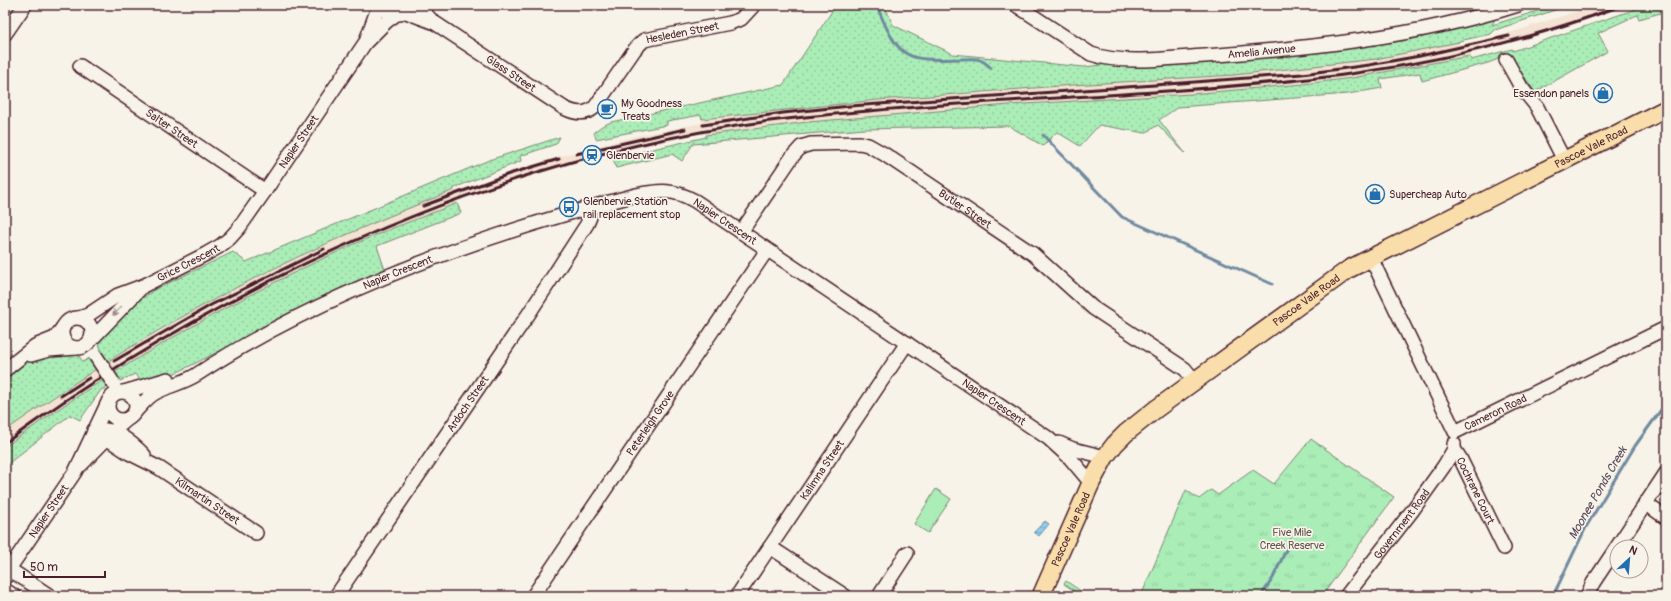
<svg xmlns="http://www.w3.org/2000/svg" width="1671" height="601" viewBox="0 0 1671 601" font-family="Pangolin,sans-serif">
<defs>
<pattern id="grass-dots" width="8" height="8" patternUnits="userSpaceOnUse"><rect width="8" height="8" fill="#aaedb7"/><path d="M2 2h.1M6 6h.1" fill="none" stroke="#94cb9e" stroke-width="1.8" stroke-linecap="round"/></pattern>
<pattern id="park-tufts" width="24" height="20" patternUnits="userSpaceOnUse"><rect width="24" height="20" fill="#aaedb7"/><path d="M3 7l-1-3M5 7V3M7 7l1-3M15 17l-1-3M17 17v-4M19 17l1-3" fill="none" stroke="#94cb9e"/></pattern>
<pattern id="water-rules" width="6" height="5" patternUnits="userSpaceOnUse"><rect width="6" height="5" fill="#8bcfed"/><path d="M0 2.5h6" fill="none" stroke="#79b1cb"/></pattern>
</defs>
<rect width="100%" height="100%" fill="#f7f3e8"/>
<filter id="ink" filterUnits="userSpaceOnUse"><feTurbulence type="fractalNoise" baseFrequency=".025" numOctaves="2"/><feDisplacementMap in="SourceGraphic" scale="8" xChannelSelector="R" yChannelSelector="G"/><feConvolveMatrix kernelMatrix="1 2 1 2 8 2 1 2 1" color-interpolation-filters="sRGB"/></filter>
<g filter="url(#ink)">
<polygon fill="#f4e2d2" points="1597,5 1630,5 1556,30 1470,54 1470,56 1352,78 1191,94 1009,105 808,122 706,135 705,133 628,149 582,161 510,183 457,201 457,203 340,250 244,298 93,386 5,447 5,431 79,379 144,339 202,305 285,263 394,214 454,190 455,191 550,159 636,136 702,123 702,119 878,100 1073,85 1234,75 1376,59 1459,42 1459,44 1478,41 1516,31"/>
<g fill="url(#grass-dots)" stroke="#7a8671">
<polygon points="836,5 884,5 893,25 953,54 1084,67 1109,64 1168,63 1272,57 1344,48 1496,17 1492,25 1557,5 1570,5 1495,30 1491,34 1459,41 1459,42 1376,59 1234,75 1073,85 878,100 702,119 701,115 667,121 667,125 596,139 594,132 602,126 611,122 783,85"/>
<polygon points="1648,5 1666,5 1666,15 1664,12 1639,19 1637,15 1598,33 1608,51 1535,92 1509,55 1488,63 1422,81 1420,73 1380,79 1382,88 1348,94 1178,107 1159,120 1185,153 1158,125 1145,133 1099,125 1080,146 1057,132 1043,146 1009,126 864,129 693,144 682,161 672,154 616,168 613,158 706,137 706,135 808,122 1009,105 1191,94 1303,84 1352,78 1470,56 1471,60 1512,49 1513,51"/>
<path d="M 560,137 L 556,144 L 520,156 L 521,161 L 454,188 L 454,190 C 368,224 283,261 202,306 C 133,343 69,386 5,431 L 5,379 L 30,360 L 42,356 L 77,353 L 83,362 L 101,351 L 99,342 L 102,336 L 130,307 L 154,290 L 233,252 L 246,262 L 489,160 Z"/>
<path d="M 457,203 L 461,213 L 377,246 L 385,270 L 249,336 L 178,372 L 143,383 L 135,374 L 101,390 L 80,420 L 70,415 L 5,466 L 5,447 C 109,370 222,306 339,251 C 377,233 418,219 457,203 Z"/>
</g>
<g fill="url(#park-tufts)" stroke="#7a8671">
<polygon points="1311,439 1394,497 1322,596 1141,596 1186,490 1199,499 1211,490 1218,495 1253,470 1274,484"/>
<polygon points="1066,581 1088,596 1082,596 1064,584"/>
</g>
<polygon fill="#aaedb7" stroke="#7a8671" points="936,489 951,499 928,533 914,524"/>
<polygon fill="url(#water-rules)" stroke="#71899f" points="1045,521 1049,524 1039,536 1034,532"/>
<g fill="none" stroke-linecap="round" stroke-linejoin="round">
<g stroke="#71899f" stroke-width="3">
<path d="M 879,11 C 901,64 910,60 963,59 C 976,58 981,58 991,68"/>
<polyline points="1043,135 1122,217 1272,284"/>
<polyline points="1261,596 1273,578 1291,539"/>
<polyline points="1553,596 1586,527 1635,446 1666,403"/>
</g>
<defs>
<g id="minor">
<polyline points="379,5 389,14 400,14"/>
<polyline points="418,5 433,22"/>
<path id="s1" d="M 1016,5 L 1091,54 C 1123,65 1171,58 1205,56 C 1311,48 1417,37 1518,5"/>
<path id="s2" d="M 406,12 L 435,23 L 564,108 C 574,113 585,116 595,107 L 635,49 L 644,40 L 730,23 L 741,19 L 754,5"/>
<polyline points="5,34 25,5"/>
<polyline points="367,38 379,5"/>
<polyline points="1506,60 1521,87 1537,107 1564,160"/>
<path id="s3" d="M 80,66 L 265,191"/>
<path id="s4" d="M 741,232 L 792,157 L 801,147 L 811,144 L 860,143 L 868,145 L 884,154 L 1033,254 L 1093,308 L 1185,369 L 1195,381"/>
<path id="s5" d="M 1371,258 L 1455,432 L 1666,328"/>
<circle cx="77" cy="333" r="15"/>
<path id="s6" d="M 79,318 L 88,315 L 118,295 L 145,285 L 206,254 L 220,246 L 230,238 L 239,228 L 265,191 L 365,43 L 387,21 L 395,15"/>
<polyline points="91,340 141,288"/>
<polyline points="31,355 49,350 76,348"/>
<polyline points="5,370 35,346 55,338 63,327"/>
<polyline points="124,392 168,379"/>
<circle cx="122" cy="406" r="14"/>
<path id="s7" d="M 133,414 C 140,407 146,398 155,393 C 168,386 183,383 196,375 C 327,289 485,234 636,195 C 660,190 674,189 695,201 L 1048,438 L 1070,458 L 1091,483"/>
<path id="s8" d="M 94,430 L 129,453 L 159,468 L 256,533"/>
<path d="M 106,430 C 120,432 134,445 144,455"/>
<polyline points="1059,443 1073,449 1105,457"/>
<path id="s9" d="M 1454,444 L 1454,449 L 1460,458 L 1504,548"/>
<polyline points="81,465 117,428 130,417"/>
<polyline points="1645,503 1666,518"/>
<polyline points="770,547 845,596"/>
<polyline points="9,569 50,596"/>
<path id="s10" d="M 5,578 L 9,569 L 75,472 L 109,400"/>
<polyline points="5,590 14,596"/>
<path id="s11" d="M 336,596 L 530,312 L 587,224 L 590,217 L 588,208"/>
<path id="s12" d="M 533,596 L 767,250"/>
<path id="s13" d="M 737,596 L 907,343"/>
<polyline points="879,596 907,553"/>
<path id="s14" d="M 1346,596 L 1412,511 L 1444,466 L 1454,449"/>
<polyline points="1587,596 1593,583 1666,473"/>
</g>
<g id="major">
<path id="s15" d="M 1041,596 L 1091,483 L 1105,457 L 1115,444 L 1126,433 L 1156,409 L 1349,269 L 1666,109"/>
</g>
</defs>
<use href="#minor" stroke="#4a1f2b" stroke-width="16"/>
<use href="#major" stroke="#4a1f2b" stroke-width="20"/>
<use href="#minor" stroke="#f7f3e8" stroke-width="13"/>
<use href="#major" stroke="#f9deab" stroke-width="17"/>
<g stroke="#4a1f2b" stroke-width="3">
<polyline points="703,125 783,113 850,106 1155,85 1302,74 1369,65 1420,56 1509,36"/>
<polyline points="576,154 685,129"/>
<polyline points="423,206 509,174 559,159"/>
<polyline points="114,361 211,305 324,249"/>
<polyline points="61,396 89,378"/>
<path d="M 5,443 C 97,375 196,317 298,267 C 453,192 616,139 787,119 C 909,105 1032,100 1154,92 C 1220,87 1285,83 1350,74 C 1443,61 1535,38 1623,5"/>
</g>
<defs>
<polyline id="minor-bridge" points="95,355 114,384"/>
</defs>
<use href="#minor-bridge" stroke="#4a1f2b" stroke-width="16" stroke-linecap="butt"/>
<use href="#minor-bridge" stroke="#f7f3e8" stroke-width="13"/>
</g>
<defs><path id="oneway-shaft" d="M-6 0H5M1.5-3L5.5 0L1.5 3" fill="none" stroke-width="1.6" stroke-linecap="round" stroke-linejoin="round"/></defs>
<use stroke="#a0898a" href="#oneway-shaft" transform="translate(117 311) rotate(134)"/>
</g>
<defs>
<symbol id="shop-ring" viewBox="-11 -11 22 22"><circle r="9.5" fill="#f7f3e8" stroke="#1f6fb2" stroke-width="1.5"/><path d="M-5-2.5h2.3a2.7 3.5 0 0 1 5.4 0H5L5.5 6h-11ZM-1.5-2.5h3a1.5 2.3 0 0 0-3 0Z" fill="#1f6fb2"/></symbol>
<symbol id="cafe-ring" viewBox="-11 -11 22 22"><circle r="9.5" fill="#f7f3e8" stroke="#1f6fb2" stroke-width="1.5"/><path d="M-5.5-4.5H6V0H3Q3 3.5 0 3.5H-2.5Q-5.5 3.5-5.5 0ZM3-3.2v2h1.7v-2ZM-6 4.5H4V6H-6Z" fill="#1f6fb2"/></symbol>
<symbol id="station-ring" viewBox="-11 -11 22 22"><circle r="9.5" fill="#f7f3e8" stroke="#1f6fb2" stroke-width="1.5"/><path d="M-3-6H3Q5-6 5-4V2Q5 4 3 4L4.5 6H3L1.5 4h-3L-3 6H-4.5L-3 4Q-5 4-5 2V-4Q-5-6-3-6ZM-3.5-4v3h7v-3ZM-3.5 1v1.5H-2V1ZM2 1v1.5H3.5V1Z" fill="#1f6fb2"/></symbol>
<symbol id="bus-ring" viewBox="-11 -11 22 22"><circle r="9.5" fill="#f7f3e8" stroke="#1f6fb2" stroke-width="1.5"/><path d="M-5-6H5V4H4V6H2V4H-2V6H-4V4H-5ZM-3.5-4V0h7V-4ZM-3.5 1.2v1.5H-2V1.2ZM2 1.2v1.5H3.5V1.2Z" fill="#1f6fb2"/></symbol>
</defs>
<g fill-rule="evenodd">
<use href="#shop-ring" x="1592" y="82" width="22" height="22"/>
<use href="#cafe-ring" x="596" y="98" width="22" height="22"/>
<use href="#station-ring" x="581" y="144" width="22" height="22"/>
<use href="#shop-ring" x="1364" y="183" width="22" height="22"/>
<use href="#bus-ring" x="558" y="196" width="22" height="22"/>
</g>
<g text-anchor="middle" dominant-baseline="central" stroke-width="3.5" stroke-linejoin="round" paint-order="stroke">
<g font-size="11" fill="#4a1f2b" stroke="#f7f3e8">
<text stroke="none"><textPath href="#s2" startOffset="341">Hesleden Street</textPath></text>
<text stroke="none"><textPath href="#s1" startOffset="261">Amelia Avenue</textPath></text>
<text stroke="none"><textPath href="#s2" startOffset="122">Glass Street</textPath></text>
<text stroke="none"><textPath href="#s3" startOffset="111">Salter Street</textPath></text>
<text stroke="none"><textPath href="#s6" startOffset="290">Napier Street</textPath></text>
<text stroke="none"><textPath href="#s15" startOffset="733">Pascoe Vale Road</textPath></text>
<text stroke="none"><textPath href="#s4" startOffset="288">Butler Street</textPath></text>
<text stroke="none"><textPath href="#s7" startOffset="650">Napier Crescent</textPath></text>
<text stroke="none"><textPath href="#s6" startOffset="123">Grice Crescent</textPath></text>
<text stroke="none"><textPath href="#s7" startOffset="302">Napier Crescent</textPath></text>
<text stroke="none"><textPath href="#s15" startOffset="409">Pascoe Vale Road</textPath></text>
<text stroke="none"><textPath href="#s7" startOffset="974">Napier Crescent</textPath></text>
<text stroke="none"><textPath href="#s11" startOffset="233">Ardoch Street</textPath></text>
<text stroke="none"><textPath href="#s5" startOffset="238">Cameron Road</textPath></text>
<text stroke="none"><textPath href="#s12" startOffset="209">Peterleigh Grove</textPath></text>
<text stroke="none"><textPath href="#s13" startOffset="152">Kalimna Street</textPath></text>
<text stroke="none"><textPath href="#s9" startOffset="52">Cochrane Court</textPath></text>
<text stroke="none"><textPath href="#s8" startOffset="134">Kilmartin Street</textPath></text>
<text stroke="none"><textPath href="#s10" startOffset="80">Napier Street</textPath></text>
<text stroke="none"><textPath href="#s14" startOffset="91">Government Road</textPath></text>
<text stroke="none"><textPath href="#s15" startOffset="73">Pascoe Vale Road</textPath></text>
</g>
<g font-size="11" fill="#4a1f2b" stroke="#f7f3e8" text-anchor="start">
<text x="1589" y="93" text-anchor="end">Essendon panels</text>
<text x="621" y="103">My Goodness<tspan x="621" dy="13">Treats</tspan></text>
<text x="606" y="155">Glenbervie</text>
<text x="1389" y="194">Supercheap Auto</text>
<text x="583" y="201">Glenbervie Station<tspan x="583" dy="13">rail replacement stop</tspan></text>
</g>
<g font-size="11" fill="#62524e" stroke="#f7f3e8">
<text x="1292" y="532">Five Mile<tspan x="1292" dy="13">Creek Reserve</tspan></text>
</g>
<g font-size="12" font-style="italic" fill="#5a4b5c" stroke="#f7f3e8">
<text transform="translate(1598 493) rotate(-60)">Moonee Ponds Creek</text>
</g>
</g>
<rect width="1671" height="601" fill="none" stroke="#f7f3e8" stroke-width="20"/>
<rect x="10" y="10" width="1651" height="581" fill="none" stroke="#4a1f2b" stroke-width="1.5" filter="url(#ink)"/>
<g transform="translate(1629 559) rotate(26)"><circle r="19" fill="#f7f3e8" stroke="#b29e9c"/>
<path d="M0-3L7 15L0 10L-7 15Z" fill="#1f6fb2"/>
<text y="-6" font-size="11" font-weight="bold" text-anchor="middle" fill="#4a1f2b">N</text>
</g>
<path d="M24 571v6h81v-6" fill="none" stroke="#4a1f2b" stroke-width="2"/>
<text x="30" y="571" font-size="12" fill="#4a1f2b" stroke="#f7f3e8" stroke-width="3" paint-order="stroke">50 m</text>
</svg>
